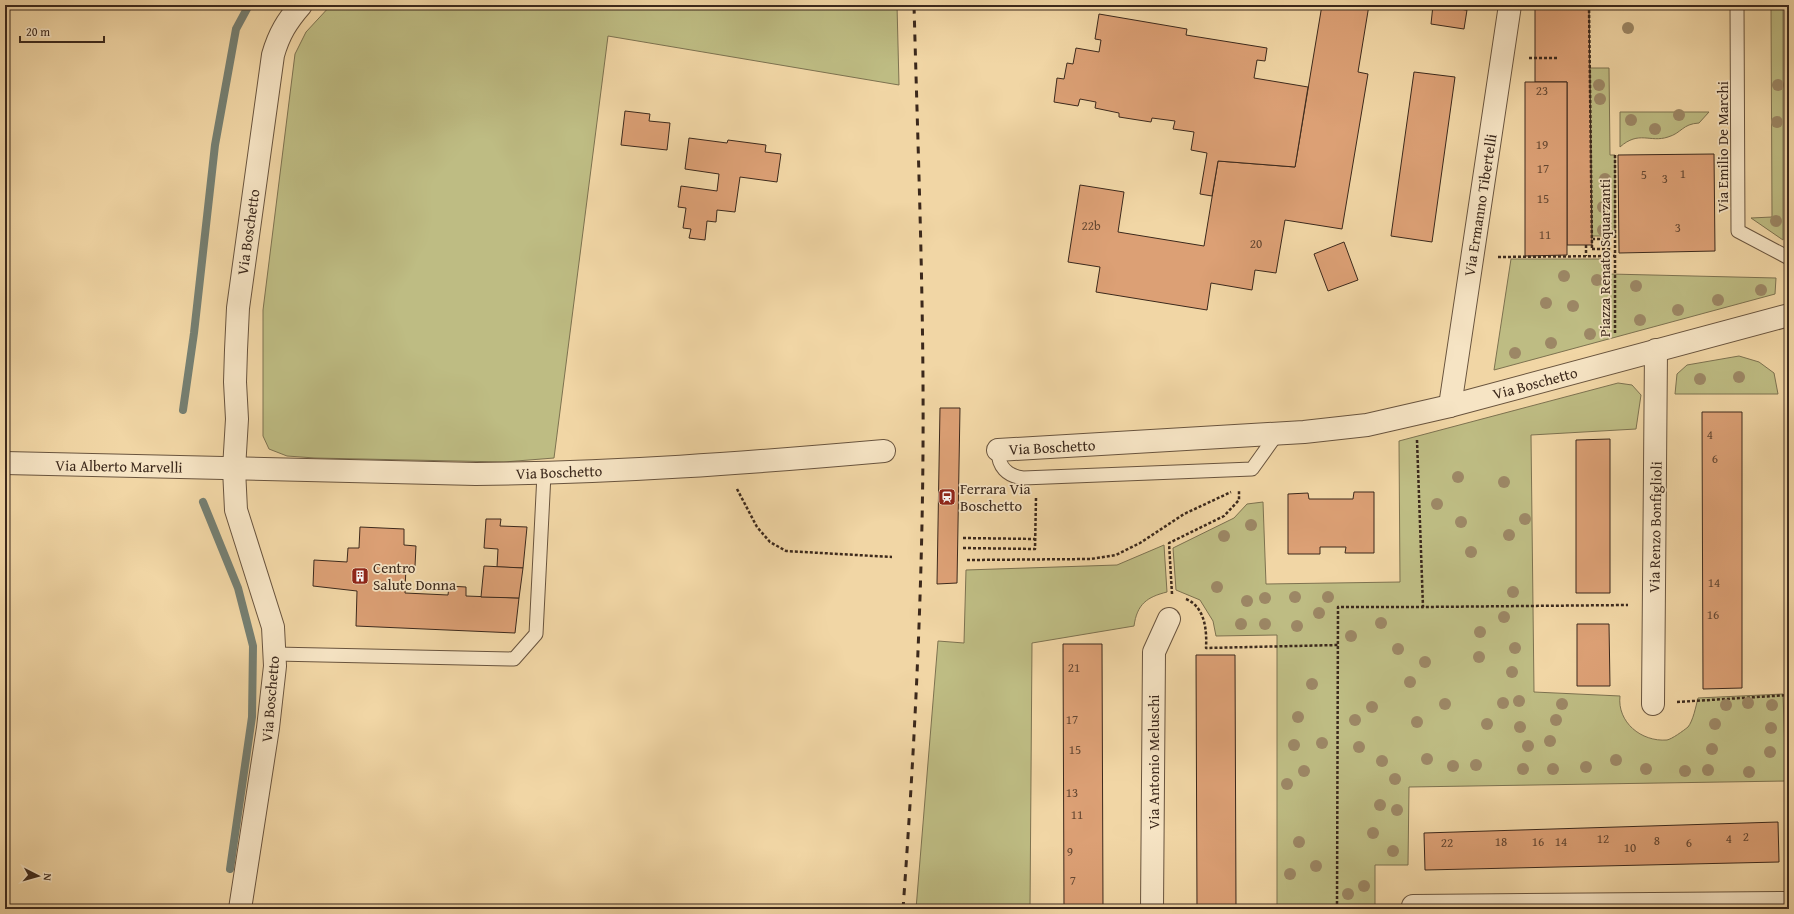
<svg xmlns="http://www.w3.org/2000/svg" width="1794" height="914" viewBox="0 0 1794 914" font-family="'Gentium Book Plus',serif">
<rect width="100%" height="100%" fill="#f1d6a5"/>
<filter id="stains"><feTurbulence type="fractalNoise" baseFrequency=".005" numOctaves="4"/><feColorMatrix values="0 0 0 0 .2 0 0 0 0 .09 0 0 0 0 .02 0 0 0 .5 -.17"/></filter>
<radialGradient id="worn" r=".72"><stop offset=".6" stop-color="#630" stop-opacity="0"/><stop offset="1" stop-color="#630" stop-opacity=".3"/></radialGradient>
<g fill="#bebc83" stroke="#7d7250">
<polygon points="331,5 897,5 899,85 608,36 554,458 504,462 315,458 287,456 269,449 263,436 263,310 295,54 306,32"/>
<polygon points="1771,5 1783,5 1783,240 1751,218 1772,217"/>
<polygon points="1590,68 1609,68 1610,155 1615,155 1615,236 1592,236"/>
<path d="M 1620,112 L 1709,112 L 1699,123 C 1682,124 1682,133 1668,137 C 1650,143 1639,130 1620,147 Z"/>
<polygon points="1511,259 1610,259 1610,274 1776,278 1775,294 1494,370"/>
<polygon points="1739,356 1759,362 1774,373 1778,394 1675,394 1677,374 1687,365"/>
<path d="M 1618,383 L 1632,385 L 1641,395 L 1636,429 L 1531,435 L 1534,692 L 1620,696 C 1617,722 1641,742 1667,740 C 1672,739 1683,731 1688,727 C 1693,721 1696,706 1698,698 L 1783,694 L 1786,781 L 1409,787 L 1408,865 L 1375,865 L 1375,909 L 1277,909 L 1277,635 L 1216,636 L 1213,621 L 1200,600 L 1176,590 L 1173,548 L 1234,518 L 1247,504 L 1263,502 L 1266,584 L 1400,582 L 1399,441 Z"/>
<path d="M 1164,545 L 1167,592 C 1147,597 1137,604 1134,626 L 1032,643 L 1030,909 L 916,909 L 938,641 L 964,643 L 966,570 L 1117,565 Z"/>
</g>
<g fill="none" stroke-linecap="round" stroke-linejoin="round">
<g stroke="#757f72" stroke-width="8">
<polyline points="183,410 194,333 215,145 236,29 249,5"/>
<polyline points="203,502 238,588 253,646 252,717 230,869"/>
</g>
</g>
<g fill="#dca075" stroke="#3c291c">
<polygon points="1322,5 1369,5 1358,72 1368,74 1342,229 1285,220 1276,273 1255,270 1252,290 1211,283 1207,310 1096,292 1100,267 1068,262 1080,185 1124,192 1118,232 1204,246 1218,161 1295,167"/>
<polygon points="1433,5 1444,5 1444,7 1467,10 1464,29 1431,24"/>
<polygon points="1444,5 1468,5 1467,10 1444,7"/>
<polygon points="1535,5 1589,5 1592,245 1567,245 1567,82 1535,82"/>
<polygon points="1099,14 1187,29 1186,35 1267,48 1265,61 1257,60 1254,78 1308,87 1295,167 1218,161 1212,196 1200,194 1207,153 1191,150 1194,132 1173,129 1175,121 1152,118 1151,122 1119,117 1119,113 1095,108 1096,102 1080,99 1078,106 1054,102 1057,78 1064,79 1067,63 1073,64 1076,48 1099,52 1101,40 1095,39"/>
<polygon points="1414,72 1455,77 1432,242 1391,236"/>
<polygon points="1525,82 1567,82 1567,255 1525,256"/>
<polygon points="625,111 650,114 649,121 670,123 667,150 621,145"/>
<polygon points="689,138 727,143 728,140 766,145 765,152 781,154 777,182 740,177 735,212 717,210 716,222 707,221 705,240 689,238 691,229 683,228 686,208 678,207 681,186 717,191 719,174 685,169"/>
<polygon points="1714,154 1715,251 1619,253 1618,155"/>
<polygon points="1344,242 1358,280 1328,291 1314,254"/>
<polygon points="940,408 960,408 957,583 937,584"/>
<polygon points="1702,412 1742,412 1742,688 1703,689"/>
<polygon points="1610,439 1610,593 1576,593 1576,440"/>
<polygon points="1354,492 1374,492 1374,553 1345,553 1346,547 1320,547 1320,554 1288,554 1288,494 1308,493 1309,499 1353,499"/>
<polygon points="486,519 501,519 500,526 527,527 523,568 497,567 498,549 484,548"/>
<polygon points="360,527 404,529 404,545 416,546 415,566 406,565 405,593 448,595 449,586 466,587 466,596 519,598 515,633 356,626 357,591 313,586 314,560 347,562 348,548 359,548"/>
<polygon points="484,566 523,568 519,598 481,597"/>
<polygon points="1577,624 1609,624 1610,686 1577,686"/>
<polygon points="1063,644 1102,644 1103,909 1064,909"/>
<polygon points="1196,655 1235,655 1236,909 1197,909"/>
<polygon points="1778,822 1779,862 1425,870 1424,833"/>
<rect x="158" y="907" width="39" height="2"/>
</g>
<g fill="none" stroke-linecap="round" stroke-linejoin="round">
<defs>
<g id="service">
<polyline points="1737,5 1738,231 1789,258"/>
<path d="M 998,450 C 998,467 1007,476 1023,478 L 1252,469 L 1277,434"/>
<polyline points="275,654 514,659 536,634 544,474"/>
</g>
<g id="minor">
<polyline points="1450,406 1510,5"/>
<polyline points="998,450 1304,432 1367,425 1450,406 1789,315"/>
<path d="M 5,463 L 476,474 C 613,473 748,463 884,451"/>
<polyline points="1653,704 1656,350"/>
<polyline points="1413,906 1789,903"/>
<path d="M 240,909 L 268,728 L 275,666 L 273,627 L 236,510 L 234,469 L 237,419 L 235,382 L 236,350 L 238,308 L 273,55 C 279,34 287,21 301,5"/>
<polyline points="1152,909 1154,652 1169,619"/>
</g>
</defs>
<use href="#service" stroke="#69543e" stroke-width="15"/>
<use href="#minor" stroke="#69543e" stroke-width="24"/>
<g stroke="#3c291c" stroke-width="2.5" stroke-dasharray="3 2" stroke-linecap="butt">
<polyline points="1529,58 1559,58"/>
<polyline points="1615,155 1615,335"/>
<polyline points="1586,245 1586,256"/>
<polyline points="1592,249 1609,249 1608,239 1593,239"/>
<polyline points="1498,257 1615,256"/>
<polyline points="1417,440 1423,607 1628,605"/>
<polyline points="737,489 757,527 770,542 786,551 892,557"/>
<polyline points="963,538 1035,539"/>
<polyline points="963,548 1035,549 1036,498"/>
<polyline points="967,560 1091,559 1116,555 1140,543 1184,514 1231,492"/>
<polyline points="1172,594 1169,543 1224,516 1239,500 1239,491"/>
<path d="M 1186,599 C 1205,607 1207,630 1206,648 L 1338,645"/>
<polyline points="1677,702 1789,695"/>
<polyline points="1337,909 1338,607 1423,607"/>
</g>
<use href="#service" stroke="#f6e4c4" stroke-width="13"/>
<use href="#minor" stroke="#f6e4c4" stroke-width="22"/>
<path stroke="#3c291c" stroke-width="3" stroke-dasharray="7 7" stroke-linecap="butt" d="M 903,909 C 914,756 922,603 923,450 C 924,302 918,153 914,5"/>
<polyline stroke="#3c291c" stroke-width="2.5" stroke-dasharray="3 2" stroke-linecap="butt" points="1589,5 1592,249"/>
</g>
<g fill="#9c8765">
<circle cx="1628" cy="28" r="6"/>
<circle cx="1599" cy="85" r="6"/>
<circle cx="1778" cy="85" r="6"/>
<circle cx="1600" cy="99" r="6"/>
<circle cx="1679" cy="115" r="6"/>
<circle cx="1631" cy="120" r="6"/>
<circle cx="1777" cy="122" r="6"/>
<circle cx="1655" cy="129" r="6"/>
<circle cx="1605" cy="179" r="6"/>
<circle cx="1603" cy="207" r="6"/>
<circle cx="1776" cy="221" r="6"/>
<circle cx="1603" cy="230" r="6"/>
<circle cx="1564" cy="276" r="6"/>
<circle cx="1597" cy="280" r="6"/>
<circle cx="1636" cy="286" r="6"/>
<circle cx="1761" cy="290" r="6"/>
<circle cx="1718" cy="300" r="6"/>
<circle cx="1546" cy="303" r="6"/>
<circle cx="1573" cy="306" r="6"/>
<circle cx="1678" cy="310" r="6"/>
<circle cx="1640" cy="320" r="6"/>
<circle cx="1590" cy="334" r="6"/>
<circle cx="1551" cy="343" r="6"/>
<circle cx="1515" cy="353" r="6"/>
<circle cx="1739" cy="377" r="6"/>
<circle cx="1700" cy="379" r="6"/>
<circle cx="1458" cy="477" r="6"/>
<circle cx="1504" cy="482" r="6"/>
<circle cx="1437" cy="504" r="6"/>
<circle cx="1525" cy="519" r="6"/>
<circle cx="1461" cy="522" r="6"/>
<circle cx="1251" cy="525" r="6"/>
<circle cx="1509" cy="535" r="6"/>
<circle cx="1224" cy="536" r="6"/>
<circle cx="1471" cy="552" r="6"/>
<circle cx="1217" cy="587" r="6"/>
<circle cx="1513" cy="592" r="6"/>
<circle cx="1295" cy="597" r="6"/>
<circle cx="1328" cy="597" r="6"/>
<circle cx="1265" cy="598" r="6"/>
<circle cx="1247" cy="601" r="6"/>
<circle cx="1319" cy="613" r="6"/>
<circle cx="1504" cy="617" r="6"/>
<circle cx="1381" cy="623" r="6"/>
<circle cx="1241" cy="624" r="6"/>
<circle cx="1265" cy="624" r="6"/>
<circle cx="1297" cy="626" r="6"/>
<circle cx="1480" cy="632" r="6"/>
<circle cx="1351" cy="636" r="6"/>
<circle cx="1515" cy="648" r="6"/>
<circle cx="1398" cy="649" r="6"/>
<circle cx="1479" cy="657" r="6"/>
<circle cx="1425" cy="662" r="6"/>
<circle cx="1512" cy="672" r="6"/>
<circle cx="1410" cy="682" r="6"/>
<circle cx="1312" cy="684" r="6"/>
<circle cx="1519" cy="701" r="6"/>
<circle cx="1503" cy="703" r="6"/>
<circle cx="1748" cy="703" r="6"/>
<circle cx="1445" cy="704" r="6"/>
<circle cx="1562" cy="704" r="6"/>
<circle cx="1726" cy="705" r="6"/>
<circle cx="1772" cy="705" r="6"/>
<circle cx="1372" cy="707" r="6"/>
<circle cx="1298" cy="717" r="6"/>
<circle cx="1355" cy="720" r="6"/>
<circle cx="1556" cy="720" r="6"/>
<circle cx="1417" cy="722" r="6"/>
<circle cx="1487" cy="724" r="6"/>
<circle cx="1715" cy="724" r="6"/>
<circle cx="1520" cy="727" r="6"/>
<circle cx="1771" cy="728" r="6"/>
<circle cx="1550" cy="741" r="6"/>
<circle cx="1322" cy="743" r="6"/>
<circle cx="1294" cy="745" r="6"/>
<circle cx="1528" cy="746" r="6"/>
<circle cx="1359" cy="747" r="6"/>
<circle cx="1712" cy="749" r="6"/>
<circle cx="1770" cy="752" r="6"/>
<circle cx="1427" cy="759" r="6"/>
<circle cx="1616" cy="760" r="6"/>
<circle cx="1382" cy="761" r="6"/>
<circle cx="1476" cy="765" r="6"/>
<circle cx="1453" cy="766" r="6"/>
<circle cx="1586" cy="767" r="6"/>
<circle cx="1523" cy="769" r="6"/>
<circle cx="1553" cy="769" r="6"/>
<circle cx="1646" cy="769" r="6"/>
<circle cx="1708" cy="770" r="6"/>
<circle cx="1304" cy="771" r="6"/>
<circle cx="1685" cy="771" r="6"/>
<circle cx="1749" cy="772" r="6"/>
<circle cx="1395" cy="779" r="6"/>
<circle cx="1287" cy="784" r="6"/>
<circle cx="1380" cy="805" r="6"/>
<circle cx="1397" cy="810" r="6"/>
<circle cx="1373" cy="833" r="6"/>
<circle cx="1299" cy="842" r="6"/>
<circle cx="1393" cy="851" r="6"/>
<circle cx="1316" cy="866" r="6"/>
<circle cx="1290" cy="874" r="6"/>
<circle cx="1364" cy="886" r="6"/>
<circle cx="1348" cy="894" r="6"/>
</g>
<defs>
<symbol id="station-square" viewBox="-11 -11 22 22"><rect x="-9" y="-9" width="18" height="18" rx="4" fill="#8f2418" stroke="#f6e4c4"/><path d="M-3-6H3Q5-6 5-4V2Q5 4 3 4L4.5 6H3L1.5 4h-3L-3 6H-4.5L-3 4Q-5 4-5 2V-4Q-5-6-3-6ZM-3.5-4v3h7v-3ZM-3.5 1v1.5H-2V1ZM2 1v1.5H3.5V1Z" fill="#fff"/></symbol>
<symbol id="building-square" viewBox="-11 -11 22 22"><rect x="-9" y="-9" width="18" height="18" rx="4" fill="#8f2418" stroke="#f6e4c4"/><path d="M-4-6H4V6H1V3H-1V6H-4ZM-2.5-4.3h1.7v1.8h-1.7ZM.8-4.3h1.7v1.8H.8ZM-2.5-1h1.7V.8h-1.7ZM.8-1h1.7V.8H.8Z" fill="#fff"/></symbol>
</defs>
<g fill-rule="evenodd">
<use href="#station-square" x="937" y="487" width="20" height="20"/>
<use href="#building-square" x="350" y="566" width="20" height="20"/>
</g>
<g text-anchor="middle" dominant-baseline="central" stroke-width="3.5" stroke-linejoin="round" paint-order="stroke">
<g font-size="13" fill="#644732">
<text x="1542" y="90">23</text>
<text x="1542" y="144">19</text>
<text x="1543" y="168">17</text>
<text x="1683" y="173">1</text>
<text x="1644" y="174">5</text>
<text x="1665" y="178">3</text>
<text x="1543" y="198">15</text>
<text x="1091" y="225">22b</text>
<text x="1678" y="227">3</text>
<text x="1545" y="234">11</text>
<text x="1256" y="243">20</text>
<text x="1710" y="434">4</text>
<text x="1715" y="458">6</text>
<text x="1714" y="582">14</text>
<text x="1713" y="614">16</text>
<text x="1074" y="667">21</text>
<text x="1072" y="719">17</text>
<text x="1075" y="749">15</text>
<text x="1072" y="792">13</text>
<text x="1077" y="814">11</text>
<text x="1746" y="836">2</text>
<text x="1603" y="838">12</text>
<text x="1729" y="838">4</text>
<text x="1657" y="840">8</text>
<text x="1501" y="841">18</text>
<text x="1538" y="841">16</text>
<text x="1561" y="841">14</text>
<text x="1447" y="842">22</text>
<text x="1689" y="842">6</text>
<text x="1630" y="847">10</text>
<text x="1070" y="851">9</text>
<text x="1073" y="880">7</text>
</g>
<g font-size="15" fill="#3c291c" stroke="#f6e4c4">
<text transform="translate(1722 147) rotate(-90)">Via Emilio De Marchi</text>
<text transform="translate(1480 205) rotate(-81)">Via Ermanno Tibertelli</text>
<text transform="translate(248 232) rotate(-82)">Via Boschetto</text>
<text transform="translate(1604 258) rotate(-90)">Piazza Renato Squarzanti</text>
<text transform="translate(1535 383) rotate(-15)">Via Boschetto</text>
<text transform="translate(1052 447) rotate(-3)">Via Boschetto</text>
<text transform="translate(119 466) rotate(1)">Via Alberto Marvelli</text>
<text transform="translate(559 472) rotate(-2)">Via Boschetto</text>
<text transform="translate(1655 527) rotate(-89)">Via Renzo Bonfiglioli</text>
<text transform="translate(270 699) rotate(-85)">Via Boschetto</text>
<text transform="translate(1153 762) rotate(-90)">Via Antonio Meluschi</text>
</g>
<g font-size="15" fill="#3c291c" stroke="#f6e4c4" text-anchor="start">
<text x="960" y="488">Ferrara Via<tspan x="960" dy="17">Boschetto</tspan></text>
<text x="373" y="567">Centro<tspan x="373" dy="17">Salute Donna</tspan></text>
</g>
</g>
<rect width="1794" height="914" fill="none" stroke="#f1d6a5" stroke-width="20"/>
<rect x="6" y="6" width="1782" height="902" fill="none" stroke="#3c291c" stroke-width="2"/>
<rect x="10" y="10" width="1774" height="894" fill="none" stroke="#3c291c"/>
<g transform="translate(38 876) rotate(96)" stroke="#f6e4c4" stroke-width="3" paint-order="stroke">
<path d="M0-3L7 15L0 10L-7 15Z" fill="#3c291c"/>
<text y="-6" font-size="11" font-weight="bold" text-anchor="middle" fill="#3c291c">N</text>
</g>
<path d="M20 36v6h84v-6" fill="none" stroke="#3c291c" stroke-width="2"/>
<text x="26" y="36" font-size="12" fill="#3c291c" stroke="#f6e4c4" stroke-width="3" paint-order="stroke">20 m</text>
<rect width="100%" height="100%" filter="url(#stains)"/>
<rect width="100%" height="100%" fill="url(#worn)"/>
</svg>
